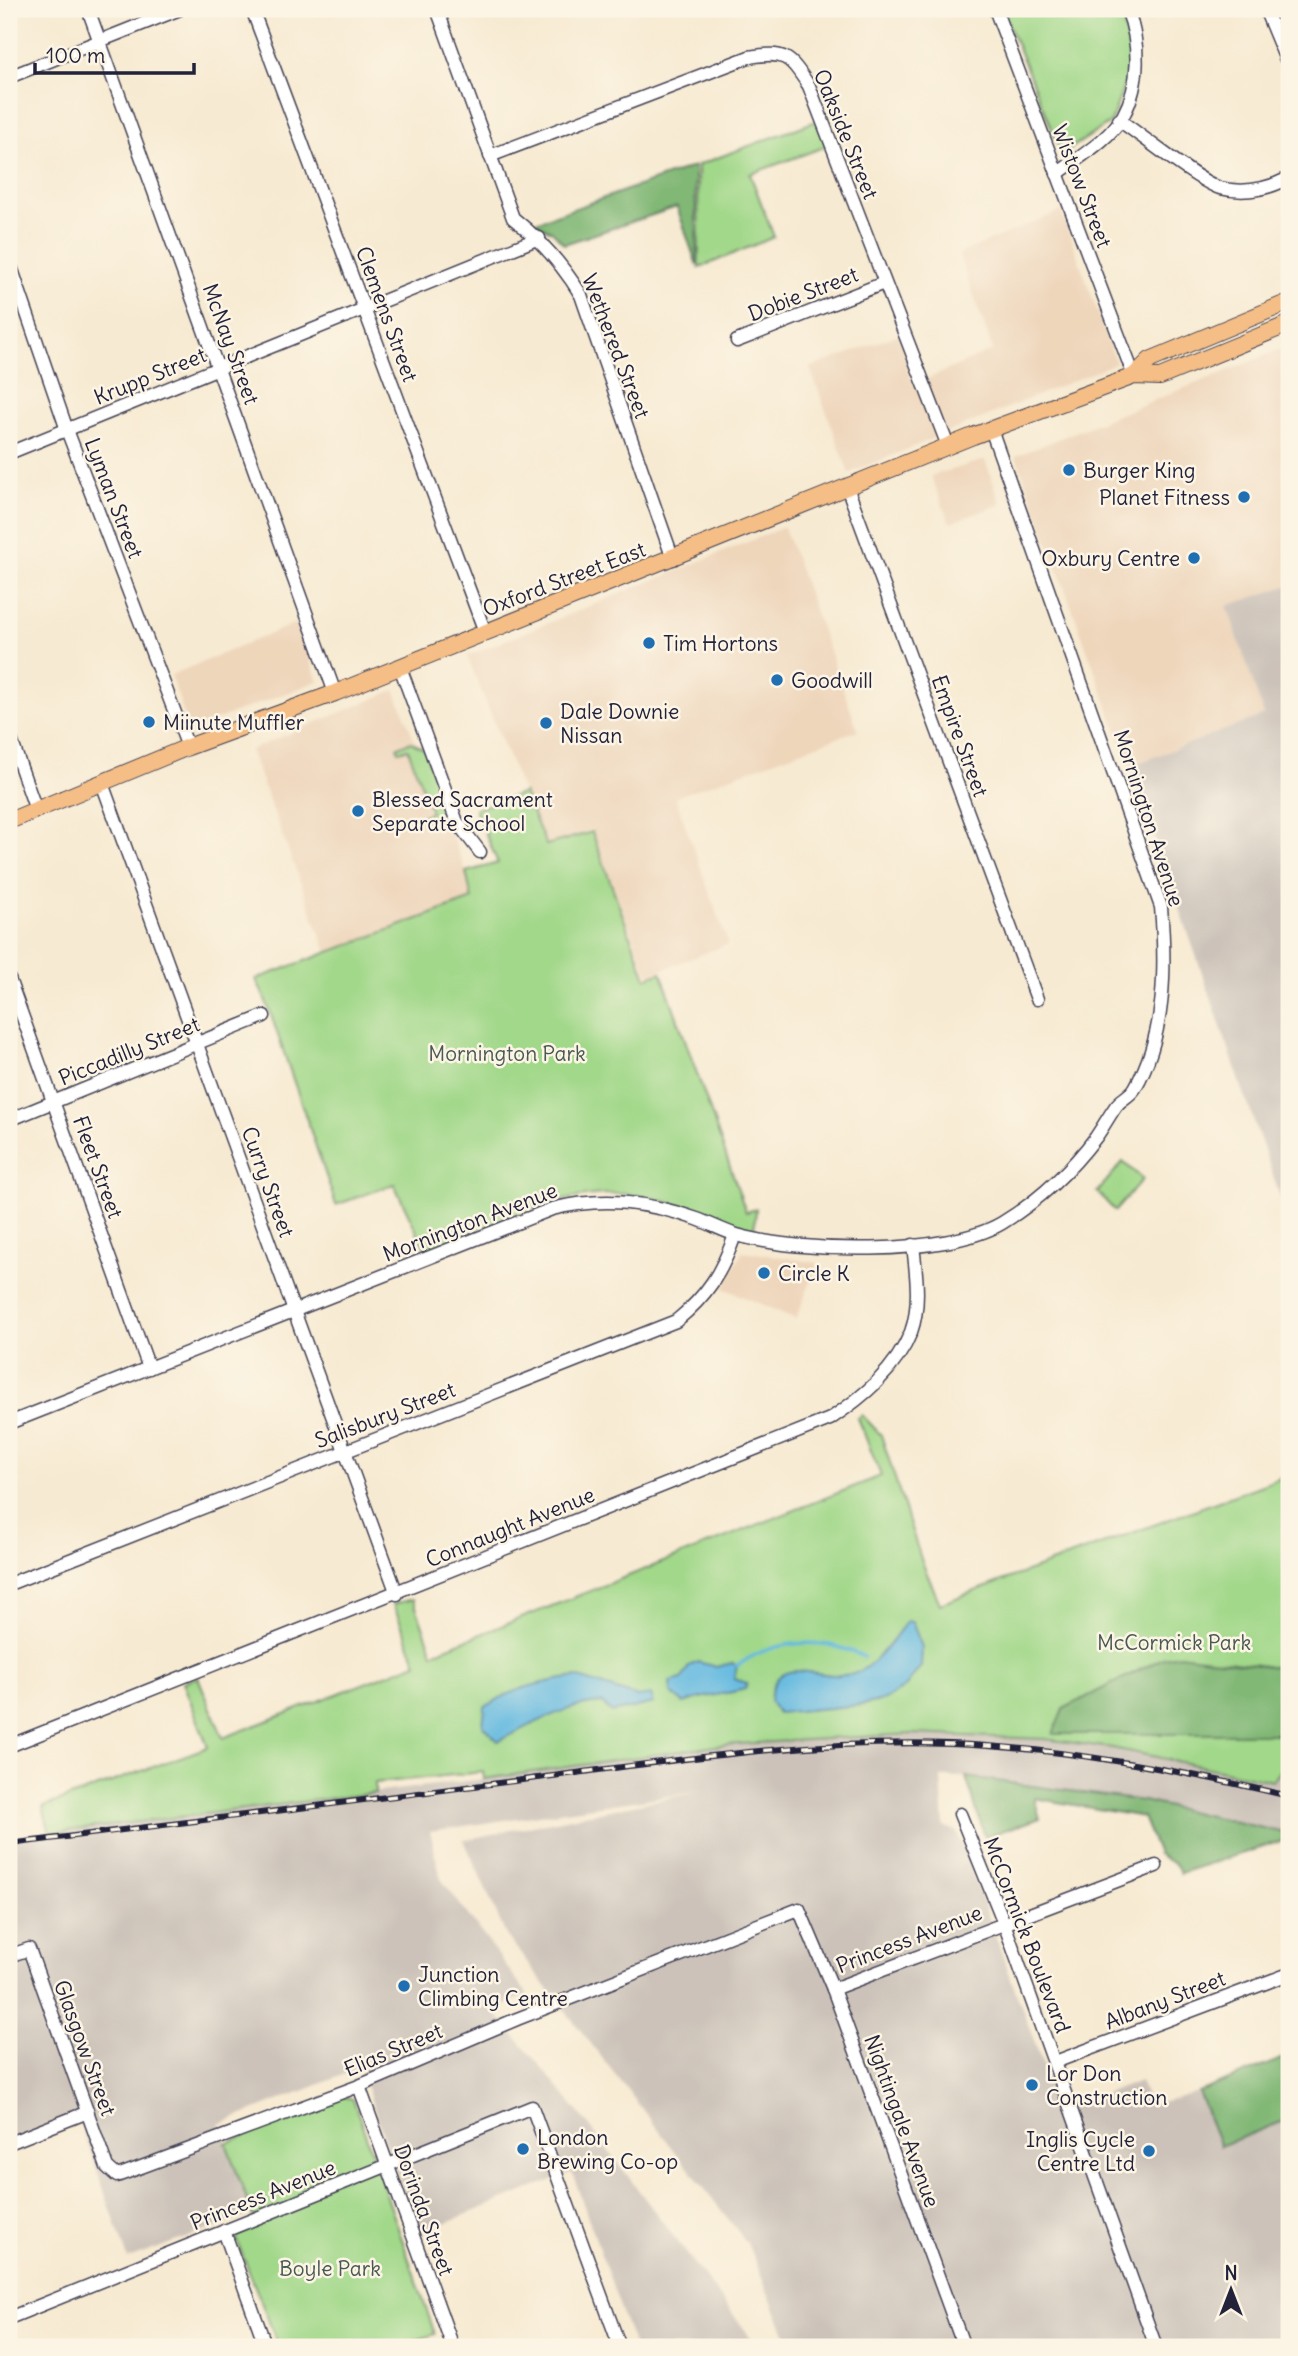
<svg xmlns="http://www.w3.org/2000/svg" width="1298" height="2356" viewBox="0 0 1298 2356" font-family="Delius,sans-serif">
<rect width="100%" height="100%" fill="#fcf5e5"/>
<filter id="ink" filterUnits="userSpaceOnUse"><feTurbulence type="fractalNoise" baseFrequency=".0143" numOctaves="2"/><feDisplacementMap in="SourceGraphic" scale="14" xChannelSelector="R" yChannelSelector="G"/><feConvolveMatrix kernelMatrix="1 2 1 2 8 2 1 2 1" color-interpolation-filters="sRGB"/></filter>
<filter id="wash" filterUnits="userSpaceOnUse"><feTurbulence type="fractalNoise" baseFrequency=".00686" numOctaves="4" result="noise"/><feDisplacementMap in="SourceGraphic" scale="28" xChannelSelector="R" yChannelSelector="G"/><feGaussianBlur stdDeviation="1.57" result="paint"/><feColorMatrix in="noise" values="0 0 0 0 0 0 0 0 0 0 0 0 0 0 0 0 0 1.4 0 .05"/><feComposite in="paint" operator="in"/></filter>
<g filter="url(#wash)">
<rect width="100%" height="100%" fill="#f7ead2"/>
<g fill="#eed6bb">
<polygon points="1061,211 1116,363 849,473 810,368 900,334 913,385 993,350 959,254"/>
<polygon points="1289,346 1289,585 1227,606 1264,715 1130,766 1016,456"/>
<polygon points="985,460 1001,504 950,523 931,476"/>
<polygon points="784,527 858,730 675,797 728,944 648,975 592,829 545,846 467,656"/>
<polygon points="296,623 318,681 189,730 171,675"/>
<polygon points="395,690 466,872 473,899 327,952 250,750"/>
<polygon points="743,1251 818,1263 796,1319 723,1288"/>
</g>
<g fill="#ccc2b9">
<polygon points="1289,585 1289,1222 1130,766 1264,715 1227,606"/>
<polygon points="912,1734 1044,1739 1112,1748 1273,1781 1289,1759 1289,1834 1143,1801 966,1777 941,1777 944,1826 957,1832 1060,2111 1140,2081 1150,2106 1198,2092 1220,2146 1289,2119 1289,2347 796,2347 785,2333 747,2243 506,1935 464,1840 702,1791 430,1831 441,1879 528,1995 492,2009 582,2116 758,2347 634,2347 572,2172 418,2234 360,2068 220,2124 252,2214 128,2259 80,2122 9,2149 9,1838 484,1779 723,1745"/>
</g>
<g fill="#a2d88a" stroke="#627d62" stroke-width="2">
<polygon points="1002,9 1120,9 1132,63 1111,122 1062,154"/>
<polygon points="816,121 827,146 750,174 774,237 699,268 698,165"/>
<polygon points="411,742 424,749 443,801 438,815 424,820 422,816 431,812 408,749 399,751 397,747"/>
<path d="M 524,793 L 546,845 L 592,832 L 646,978 L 661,972 L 746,1212 L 756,1209 L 754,1231 C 713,1218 668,1197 625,1194 C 555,1190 490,1227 427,1253 L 394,1184 L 336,1205 L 268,1006 L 256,979 L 472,899 L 466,872 L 498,863 L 475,809 Z"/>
<polygon points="1123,1162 1143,1179 1115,1211 1097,1192"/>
<polygon points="862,1415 881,1435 922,1562 940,1604 1289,1475 1289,1759 1273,1781 1112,1748 1044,1739 912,1734 723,1745 484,1779 483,1772 375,1783 375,1793 50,1833 43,1807 208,1747 183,1682 198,1677 223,1738 417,1663 393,1604 413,1599 433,1653 881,1476 858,1418"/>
<polygon points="341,2096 353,2099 435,2334 395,2347 279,2347 235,2236 257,2227 226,2143"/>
</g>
<g fill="#81b876" stroke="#526d58" stroke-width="2">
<polygon points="695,166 697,266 677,207 564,244 552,231 533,223"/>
<polygon points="1179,1655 1289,1669 1289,1734 1053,1734 1063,1709 1163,1658"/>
<polygon points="966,1777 1143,1801 1285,1833 1282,1841 1180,1873 1177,1866 1158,1854 1143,1817 1034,1798 1040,1818 985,1837"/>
<polygon points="1289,2056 1289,2119 1220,2146 1198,2092"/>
</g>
<g fill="#64b9e0" stroke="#436e8e" stroke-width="2">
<path d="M 907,1621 L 912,1622 L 922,1647 L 921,1666 L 906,1686 L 885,1700 L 861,1705 L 778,1713 L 770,1702 C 772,1649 822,1682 853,1674 C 875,1667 893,1639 907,1621 Z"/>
<path d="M 698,1662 L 716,1667 L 732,1663 L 737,1666 L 734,1679 L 747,1683 L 745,1689 C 724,1695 704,1695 684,1703 L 671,1693 L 670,1682 L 682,1679 L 689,1666 Z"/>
<path d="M 576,1677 L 638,1697 L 651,1695 L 654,1703 L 612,1713 L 602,1703 C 562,1705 534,1725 498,1741 L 483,1726 L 485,1707 C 514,1687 543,1682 576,1677 Z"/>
</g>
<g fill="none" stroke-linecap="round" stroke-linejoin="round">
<path stroke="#64b9e0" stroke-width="3.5" d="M 737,1666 C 773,1639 824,1636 864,1657"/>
</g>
</g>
<g filter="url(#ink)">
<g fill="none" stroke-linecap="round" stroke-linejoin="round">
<defs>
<g id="minor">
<polyline points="88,9 335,693"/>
<polyline points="252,9 485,632"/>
<path d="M 437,9 L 513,218 C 541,240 562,264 581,295 L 673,559"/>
<polyline points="995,9 1134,376"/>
<polyline points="1265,9 1289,67"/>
<polyline points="9,77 180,9"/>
<path d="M 1119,120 C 1141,135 1199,182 1220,188 C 1244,194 1268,189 1289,178"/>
<path d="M 490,156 L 749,57 C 786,51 789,56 809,86 L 948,446"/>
<path d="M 1057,174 C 1079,157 1109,140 1123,116 C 1141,83 1140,42 1127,9"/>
<polyline points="9,261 67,430 188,747"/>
<polyline points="737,341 884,283"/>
<polyline points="9,453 539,238"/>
<polyline points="847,487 1037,999"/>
<polyline points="400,667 457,822 480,852"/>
<polyline points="9,734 36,810"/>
<polyline points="102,783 397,1594"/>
<polyline points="9,979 149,1368"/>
<polyline points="9,1120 264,1016"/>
<path d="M 9,1423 L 552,1209 C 603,1196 648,1202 697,1219 C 711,1224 723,1231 737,1235 C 800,1253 945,1257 1002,1223 C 1038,1201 1071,1170 1096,1137 C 1103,1127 1109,1116 1116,1106 C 1121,1099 1130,1096 1135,1088 C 1166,1034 1166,967 1161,907 L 991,429"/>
<path d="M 9,1584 L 676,1321 C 707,1296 722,1272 735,1235"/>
<path d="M 9,1746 L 830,1419 C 863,1397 896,1370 911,1332 C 921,1305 916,1272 913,1245"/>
<polyline points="960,1814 1004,1923 1156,2347"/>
<polyline points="9,1956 29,1949 107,2167 117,2176 359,2086 517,2019 799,1909 833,1989 964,2347"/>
<polyline points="833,1989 1156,1866"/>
<polyline points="1055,2062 1289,1974"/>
<polyline points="359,2086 453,2347"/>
<polyline points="9,2143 88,2112"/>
<polyline points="224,2231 266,2347"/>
<polyline points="9,2318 532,2107 620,2347"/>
</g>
<g id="major">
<polyline points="1134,376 1150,360 1289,302"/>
<polyline points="9,821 188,747 335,693 973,436 1134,376 1160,377 1289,324"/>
</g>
</defs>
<use href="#minor" stroke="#424052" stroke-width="15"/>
<use href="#major" stroke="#424052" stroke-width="18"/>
<use href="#minor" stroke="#fff" stroke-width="12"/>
<use href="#major" stroke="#f5be86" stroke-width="16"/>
<defs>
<path id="rail" d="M 9,1844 C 183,1823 356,1801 530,1779 C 670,1761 809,1739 950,1744 C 1065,1748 1177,1770 1289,1796"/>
</defs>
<use href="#rail" stroke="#22223b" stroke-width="6"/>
<use href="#rail" stroke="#fcf5e5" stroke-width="3.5" stroke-dasharray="10" stroke-linecap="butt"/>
</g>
</g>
<g fill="#1f6fb2" stroke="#fcf5e5" stroke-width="2.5">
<circle cx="1069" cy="470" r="7"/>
<circle cx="1244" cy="497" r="7"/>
<circle cx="1194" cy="558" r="7"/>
<circle cx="649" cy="643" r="7"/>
<circle cx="777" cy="680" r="7"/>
<circle cx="149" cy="722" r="7"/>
<circle cx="546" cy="723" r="7"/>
<circle cx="358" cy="811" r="7"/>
<circle cx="764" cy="1273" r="7"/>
<circle cx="404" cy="1986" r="7"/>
<circle cx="1032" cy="2085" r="7"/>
<circle cx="523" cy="2149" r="7"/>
<circle cx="1149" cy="2151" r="7"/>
</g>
<g text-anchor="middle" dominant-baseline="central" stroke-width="5" stroke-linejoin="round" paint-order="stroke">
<g font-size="21" fill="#22223b" stroke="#fcf5e5">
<text transform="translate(846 134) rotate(68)">Oakside Street</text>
<text transform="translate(1082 186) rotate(69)">Wistow Street</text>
<text transform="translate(803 294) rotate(-21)">Dobie Street</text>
<text transform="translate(387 314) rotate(70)">Clemens Street</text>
<text transform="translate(231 344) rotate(70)">McNay Street</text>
<text transform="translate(616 346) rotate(69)">Wethered Street</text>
<text transform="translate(150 376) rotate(-22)">Krupp Street</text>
<text transform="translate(114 498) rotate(69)">Lyman Street</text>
<text transform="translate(564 579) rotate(-21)">Oxford Street East</text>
<text transform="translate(960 736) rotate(70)">Empire Street</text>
<text transform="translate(1149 818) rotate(72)">Mornington Avenue</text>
<text transform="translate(129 1051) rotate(-22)">Piccadilly Street</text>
<text transform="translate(98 1167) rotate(70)">Fleet Street</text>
<text transform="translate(268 1182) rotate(70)">Curry Street</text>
<text transform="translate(470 1222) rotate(-21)">Mornington Avenue</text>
<text transform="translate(385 1415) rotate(-21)">Salisbury Street</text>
<text transform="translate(510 1527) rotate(-22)">Connaught Avenue</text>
<text transform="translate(1027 1935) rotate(69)">McCormick Boulevard</text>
<text transform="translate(909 1939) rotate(-21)">Princess Avenue</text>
<text transform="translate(1165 2000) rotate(-21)">Albany Street</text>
<text transform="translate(85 2048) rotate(70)">Glasgow Street</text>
<text transform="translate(393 2050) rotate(-23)">Elias Street</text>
<text transform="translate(902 2121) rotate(70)">Nightingale Avenue</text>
<text transform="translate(263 2195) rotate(-22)">Princess Avenue</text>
<text transform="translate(424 2210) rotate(70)">Dorinda Street</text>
</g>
<g font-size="21" fill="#22223b" stroke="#fcf5e5" text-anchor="start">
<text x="1083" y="470">Burger King</text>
<text x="1230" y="497" text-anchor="end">Planet Fitness</text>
<text x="1180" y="558" text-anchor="end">Oxbury Centre</text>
<text x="663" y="643">Tim Hortons</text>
<text x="791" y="680">Goodwill</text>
<text x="560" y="711">Dale Downie<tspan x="560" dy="24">Nissan</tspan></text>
<text x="163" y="722">Miinute Muffler</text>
<text x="372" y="799">Blessed Sacrament<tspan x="372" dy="24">Separate School</tspan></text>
<text x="778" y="1273">Circle K</text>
<text x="418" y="1974">Junction<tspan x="418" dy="24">Climbing Centre</tspan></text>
<text x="1046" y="2073">Lor Don<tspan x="1046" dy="24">Construction</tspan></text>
<text x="537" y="2137">London<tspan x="537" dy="24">Brewing Co-op</tspan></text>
<text x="1135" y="2139" text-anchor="end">Inglis Cycle<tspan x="1135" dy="24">Centre Ltd</tspan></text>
</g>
<g font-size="21" fill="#485953" stroke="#fcf5e5">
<text x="507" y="1053">Mornington Park</text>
<text x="1174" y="1642">McCormick Park</text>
<text x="330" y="2268">Boyle Park</text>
</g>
</g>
<rect width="1298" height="2356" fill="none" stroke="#fcf5e5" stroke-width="35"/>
<g transform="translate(1231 2290)" stroke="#fcf5e5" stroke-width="5" paint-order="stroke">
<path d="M0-5L12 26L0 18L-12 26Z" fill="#22223b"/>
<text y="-10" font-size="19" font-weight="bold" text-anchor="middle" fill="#22223b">N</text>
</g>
<path d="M35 63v10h159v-10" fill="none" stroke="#22223b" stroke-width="3.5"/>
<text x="46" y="63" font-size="21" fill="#22223b" stroke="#fcf5e5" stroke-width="5" paint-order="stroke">100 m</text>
</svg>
